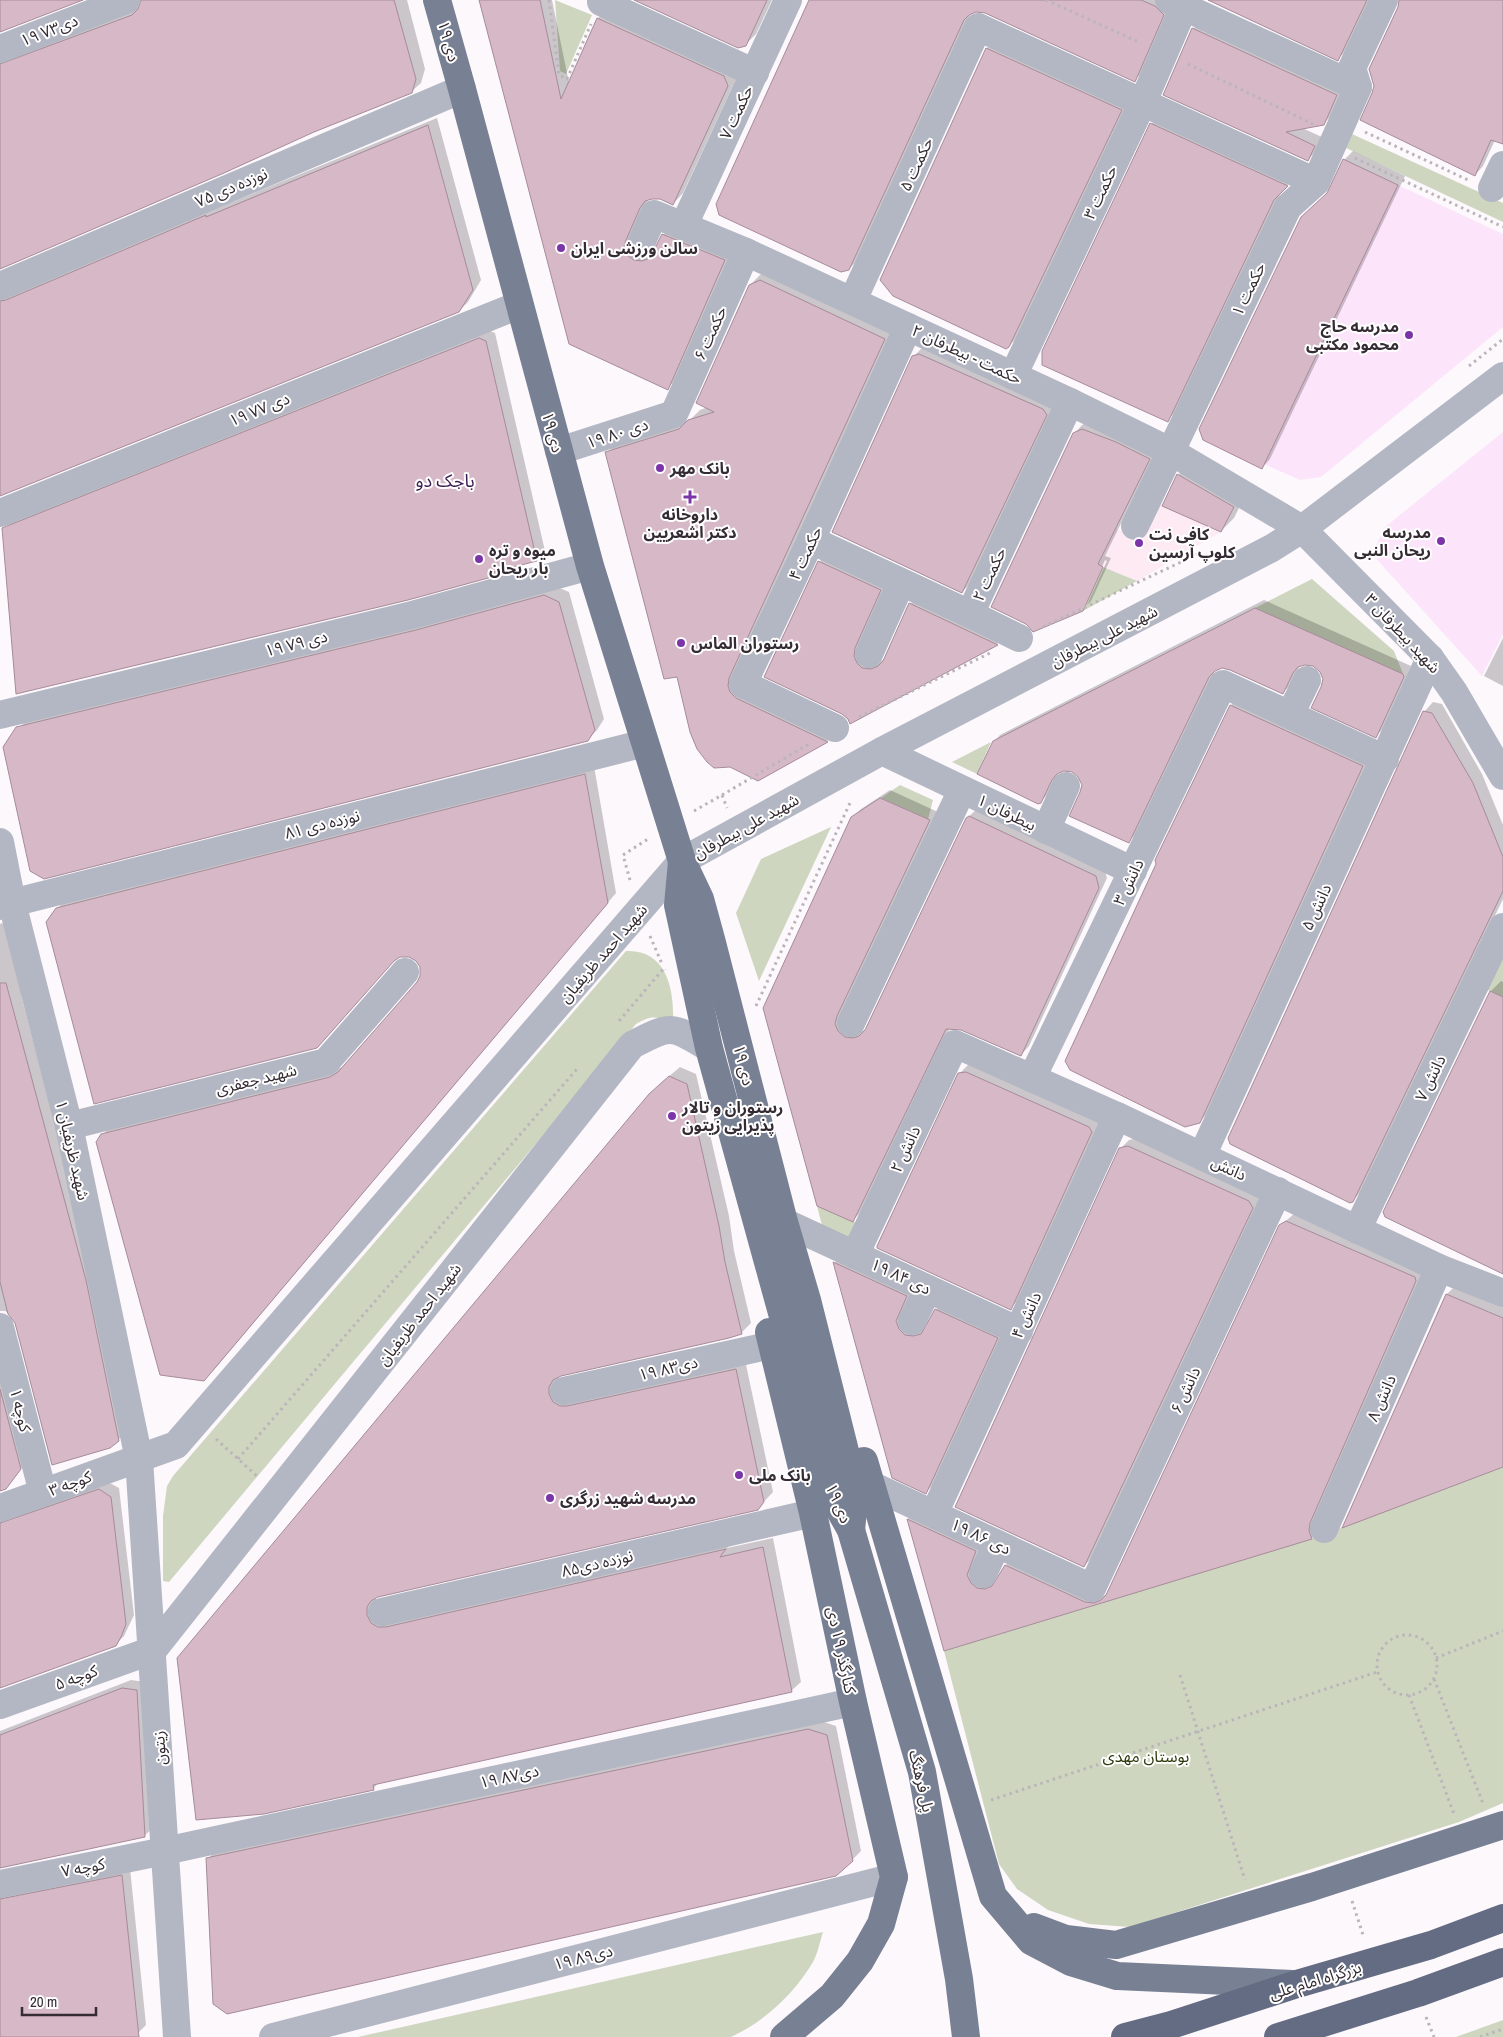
<svg xmlns="http://www.w3.org/2000/svg" width="1503" height="2037" viewBox="0 0 1503 2037" font-family="'Archivo Narrow','Noto Sans Arabic',sans-serif">
<rect width="100%" height="100%" fill="#fdf8fc"/>
<polygon fill="#fdeaf3" points="1147,499 1221,532 1137,581 1098,565 1116,529 1129,534"/>
<g fill="#fce5fb">
<polygon points="1398,185 1503,234 1503,327 1321,477 1300,480 1264,464"/>
<polygon points="1503,432 1503,634 1482,676 1372,554 1385,527"/>
</g>
<g fill="#ced6c0">
<polygon points="555,0 592,15 566,74 560,71"/>
<polygon points="1352,134 1503,203 1503,222 1346,148"/>
<polygon points="1103,567 1137,581 1083,611"/>
<polygon points="1312,579 1394,651 1403,674 1255,608"/>
<polygon points="991,742 977,774 952,762"/>
<polygon points="900,785 933,800 928,819 881,798"/>
<polygon points="831,827 759,981 736,913 761,859"/>
<polygon points="1503,946 1503,997 1483,988"/>
<path d="M 626,951 C 665,949 674,987 673,1018 C 654,1021 657,1012 636,1024 L 169,1582 L 163,1581 L 163,1516 L 167,1486 L 173,1476 Z"/>
<polygon points="817,1206 857,1223 847,1244 824,1233"/>
<polygon points="1503,1467 1503,1803 1459,1822 1130,1927 1089,1924 1048,1910 1017,1889 999,1864 944,1651 1308,1540"/>
<path d="M 823,1932 C 820,1941 818,1953 813,1962 C 794,1994 765,2021 731,2037 L 358,2037 Z"/>
<polygon points="1503,2020 1503,2037 1456,2037"/>
</g>
<g fill="#0003">
<polygon points="142,0 407,0 425,69 421,83 411,92 313,131 0,268 0,52 16,55 141,6"/>
<polygon points="480,0 552,0 569,83 598,18 609,8 738,75 683,193 673,204 660,198 649,198 635,229 645,251 653,252 663,235 673,225 735,250 678,378 667,388"/>
<polygon points="637,0 772,0 756,34 745,45"/>
<polygon points="811,0 1164,0 1171,6 1143,72 1134,80 985,12 976,10 971,12 858,260 849,269"/>
<polygon points="1209,0 1370,0 1346,51 1338,59"/>
<polygon points="1401,0 1503,0 1503,142 1495,140 1483,166 1475,175 1373,94"/>
<polygon points="1201,20 1345,86 1332,115 1324,123 1302,128 1322,137 1316,151 1308,160 1193,29"/>
<polygon points="995,40 1129,102 1017,338 1009,346 987,48"/>
<polygon points="1160,116 1295,178 1282,190 1176,412 1167,420 1151,124"/>
<polygon points="437,118 481,280 468,302 459,311 0,495 0,299 214,208 215,209"/>
<polygon points="1353,151 1405,176 1270,459 1262,468 1328,192 1344,160"/>
<polygon points="771,270 895,328 747,688 837,731 827,741 758,779 678,676 607,453 618,442 691,419 700,410 708,407 750,285 761,274"/>
<polygon points="488,330 495,333 545,551 536,560 505,568 499,574 408,599 5,528 14,519"/>
<polygon points="928,346 1054,406 971,583 962,592 913,357 922,348"/>
<polygon points="1091,421 1157,450 1105,556 1111,558 1091,601 1087,605 1107,561 1105,560 1084,606 1086,606 1082,610 1074,434 1082,425"/>
<polygon points="1191,462 1246,494 1234,518 1221,531 1164,505 1179,474"/>
<polygon points="828,553 889,581 871,659 881,661 885,659 910,604 919,595 1005,636 997,644 850,722 842,713 765,676 820,561"/>
<polygon points="555,586 569,592 604,719 597,730 587,740 20,727 30,717"/>
<polygon points="1264,600 1411,666 1384,728 1376,736 1322,687 1324,679 1321,671 1314,665 1300,665 1291,685 1282,693 1230,669 1222,667 1216,669 1137,833 1129,841 1083,785 1080,777 1073,771 1065,769 1059,771 1049,793 1040,802 992,744 1000,735"/>
<polygon points="1503,638 1503,686 1484,676"/>
<polygon points="1240,697 1371,758 1208,1113 1199,1122 1156,860 1231,705"/>
<polygon points="1433,702 1442,704 1482,774 1503,825 1503,899 1362,1191 1352,1201 1424,712"/>
<polygon points="594,766 616,893 213,1371 102,1135 112,1126 340,1068 346,1065 418,983 422,975 421,966 416,959 409,956 57,909 66,899"/>
<polygon points="890,790 938,812 853,1029 862,1031 867,1029 967,818 976,810 1104,868 1107,878 1029,1046 1021,1055 962,1028 950,1028 861,1212 853,1220 818,1205 852,818 861,809"/>
<polygon points="2,923 11,928 22,999 94,1271 128,1431 118,1440 16,1323 12,1316 5,1311 0,1311 0,924"/>
<polygon points="1501,981 1503,982 1503,1265 1384,1212 1491,991"/>
<polygon points="975,1064 1100,1123 1019,1300 1010,1308 959,1074 968,1065"/>
<polygon points="680,1067 696,1074 729,1216 734,1251 751,1323 741,1333 558,1376 558,1384 745,1360 773,1492 758,1508 376,1597 376,1605 734,1541 727,1548 773,1538 801,1682 791,1691 379,1782 373,1789 197,1819 660,1084"/>
<polygon points="1137,1138 1257,1192 1260,1199 1093,1557 1084,1566 1120,1149 1129,1140"/>
<polygon points="1295,1213 1424,1271 1320,1530 1312,1538 945,1650 908,1519 916,1511 984,1543 985,1580 997,1580 1006,1565 1014,1557 1102,1596 1108,1594 1280,1226"/>
<polygon points="843,1254 914,1288 923,1329 926,1327 936,1310 945,1302 1005,1330 934,1484 926,1492 894,1477 835,1262"/>
<polygon points="1454,1287 1503,1306 1503,1466 1344,1526 1445,1296"/>
<polygon points="0,1347 29,1459 9,1483 0,1485"/>
<polygon points="108,1482 119,1488 134,1615 124,1636 115,1645 0,1687 0,1518"/>
<polygon points="131,1680 145,1682 153,1828 144,1836 0,1867 0,1731"/>
<polygon points="818,1720 836,1726 861,1851 852,1860 208,1859 217,1849"/>
<polygon points="130,1868 146,2025 134,2037 0,2037 0,1888"/>
</g>
<g fill="#d7b8c7" stroke="#a68b99">
<polygon points="0,0 83,0 0,32"/>
<polygon points="141,0 394,0 416,79 412,93 314,132 224,173 0,269 0,64 132,15 138,9"/>
<polygon points="479,0 540,0 561,99 597,18 724,76 728,86 673,205 660,199 652,199 645,201 640,208 626,240 624,247 627,255 634,260 642,261 650,258 662,234 725,260 668,390 569,344"/>
<polygon points="634,0 767,0 746,46 738,48"/>
<polygon points="809,0 1141,0 1155,6 1164,15 1135,82 985,13 976,12 969,15 964,20 849,270 841,272 719,215 716,204"/>
<polygon points="1208,0 1367,0 1338,61"/>
<polygon points="1399,0 1503,0 1503,144 1491,140 1475,176 1360,120 1372,93 1374,86 1369,69 1398,7"/>
<polygon points="1192,28 1337,95 1324,125 1286,132 1315,146 1308,161 1163,95"/>
<polygon points="986,48 1122,110 1009,347 1006,349 893,296 880,280"/>
<polygon points="1150,123 1288,186 1274,200 1168,422 1042,365 1042,351"/>
<polygon points="428,125 473,290 459,312 0,496 0,301 6,300 206,215 206,217"/>
<polygon points="1343,159 1398,185 1262,469 1203,440 1199,429 1301,217 1327,193"/>
<polygon points="760,280 885,339 729,678 728,686 730,692 736,698 828,742 758,781 730,767 714,768 707,762 697,749 690,732 677,677 664,679 605,452 679,429 688,420 714,412 696,403 749,285"/>
<polygon points="479,338 486,341 537,561 493,572 499,575 408,600 16,694 2,528"/>
<polygon points="919,354 1043,409 1047,415 962,593 832,532 912,356"/>
<polygon points="1082,429 1116,442 1150,459 1098,564 1103,567 1083,611 1033,632 1026,624 991,607 1073,433"/>
<polygon points="1177,474 1234,507 1221,532 1162,506"/>
<polygon points="818,561 881,590 855,648 854,656 857,663 862,668 871,669 878,666 883,661 909,603 998,645 850,724 848,719 842,714 764,677"/>
<polygon points="544,595 559,602 595,730 588,741 44,879 30,871 3,747 16,727 416,630"/>
<polygon points="1255,608 1403,674 1404,677 1376,738 1311,708 1321,687 1323,679 1320,672 1313,666 1305,665 1298,667 1293,673 1283,694 1230,670 1222,668 1215,671 1209,677 1129,843 1069,816 1080,792 1082,785 1078,777 1072,772 1064,771 1057,774 1052,780 1041,803 1038,804 977,774 993,741"/>
<polygon points="1230,705 1363,766 1200,1123 1185,1127 1070,1070 1065,1061 1156,864 1155,860"/>
<polygon points="1423,711 1432,713 1473,783 1503,857 1503,891 1353,1202 1350,1203 1230,1144 1228,1138"/>
<polygon points="585,774 608,903 204,1381 160,1375 96,1142 101,1134 330,1077 338,1072 417,982 420,976 420,967 416,961 409,957 400,957 394,961 317,1048 94,1104 46,922 56,908"/>
<polygon points="880,798 930,820 837,1016 835,1024 838,1031 845,1037 853,1038 859,1036 865,1030 966,818 969,816 1096,876 1099,888 1021,1056 961,1030 946,1029 853,1222 817,1206 763,1008 851,817"/>
<polygon points="0,983 6,983 86,1280 119,1441 110,1448 52,1465 15,1323 8,1314 0,1282"/>
<polygon points="1490,991 1503,997 1503,1274 1385,1217 1383,1212"/>
<polygon points="966,1072 1089,1127 1092,1132 1011,1310 877,1248 877,1246 958,1073"/>
<polygon points="669,1076 687,1084 719,1226 725,1262 742,1334 729,1338 561,1376 553,1380 549,1387 549,1394 553,1402 560,1406 567,1406 736,1369 764,1502 758,1510 378,1597 371,1601 367,1607 367,1615 371,1623 378,1627 386,1627 726,1549 720,1557 763,1547 792,1692 373,1785 374,1790 264,1814 196,1820 177,1658 649,1094"/>
<polygon points="1128,1146 1249,1201 1253,1208 1084,1567 955,1507 1119,1148"/>
<polygon points="1286,1221 1415,1277 1416,1281 1310,1523 1309,1531 1312,1539 944,1651 907,1519 976,1551 967,1575 971,1583 977,1588 985,1589 992,1586 1005,1565 1085,1602 1094,1603 1101,1600 1106,1595 1279,1225"/>
<polygon points="833,1262 907,1296 896,1321 899,1329 905,1335 913,1336 921,1334 935,1309 998,1338 926,1494 892,1478"/>
<polygon points="1446,1294 1503,1318 1503,1467 1342,1528"/>
<polygon points="0,1389 21,1469 6,1489 0,1491"/>
<polygon points="99,1489 111,1497 126,1624 121,1637 116,1646 0,1688 0,1523"/>
<polygon points="122,1688 137,1690 145,1837 0,1868 0,1735"/>
<polygon points="808,1729 827,1735 853,1861 836,1876 227,2014 213,2004 206,1858"/>
<polygon points="122,1875 139,2037 0,2037 0,1899"/>
</g>
<g fill="none" stroke-linecap="round" stroke-linejoin="round">
<g stroke="#bbb5ba" stroke-width="3" stroke-dasharray="2.5 4" stroke-linecap="butt">
<polyline points="549,0 559,75 567,79 591,24"/>
<polyline points="1046,0 1141,43"/>
<polyline points="1188,64 1313,124"/>
<polyline points="1365,132 1468,180"/>
<polyline points="1355,158 1503,227"/>
<polyline points="1469,366 1503,339"/>
<polyline points="1043,627 1198,554"/>
<polyline points="859,717 990,653"/>
<polyline points="722,795 809,744"/>
<polyline points="694,811 722,795 727,808"/>
<polyline points="630,880 623,855 648,839"/>
<polyline points="650,936 662,964"/>
<polyline points="756,1006 850,803"/>
<polyline points="619,1021 664,968 665,970"/>
<polyline points="216,1439 258,1477"/>
<polyline points="238,1459 577,1069"/>
<circle cx="1407" cy="1665" r="30"/>
<polyline points="1436,1658 1503,1631"/>
<polyline points="1180,1675 1245,1880"/>
<polyline points="1434,1679 1484,1806"/>
<polyline points="1409,1695 1454,1814"/>
<polyline points="991,1800 1377,1672"/>
<polyline points="1352,1901 1364,1938"/>
<polyline points="1426,2017 1434,2037"/>
<polyline points="1480,2037 1503,2029"/>
</g>
<g stroke="#b3b7c3" stroke-width="28">
<polyline points="1169,0 1358,87"/>
<polyline points="601,2 755,73"/>
<polyline points="0,49 126,0"/>
<polyline points="1492,188 1503,165"/>
<polyline points="684,225 788,0"/>
<polyline points="640,246 654,214 746,252 1070,402 1170,451 1302,529 1430,658 1454,692 1503,776"/>
<polyline points="0,286 462,89"/>
<polyline points="853,300 978,27 1316,182"/>
<polyline points="1013,376 1143,102 1187,0"/>
<polyline points="559,451 674,414 746,252"/>
<polyline points="0,513 519,305"/>
<polyline points="1135,526 1288,207 1316,182 1358,87 1352,68 1384,0"/>
<polyline points="811,540 970,614 1070,402"/>
<polyline points="970,614 1019,638"/>
<polyline points="869,654 901,583"/>
<polyline points="0,715 412,615 590,566"/>
<polyline points="1290,715 1307,680"/>
<polyline points="835,728 743,684 811,540 908,327"/>
<polyline points="882,751 1133,871"/>
<polyline points="1046,830 1066,786"/>
<polyline points="0,842 12,903 69,1126 139,1459 177,2037"/>
<polyline points="0,906 645,743"/>
<polyline points="851,1023 962,790"/>
<polyline points="1032,1078 1223,684 1385,759"/>
<polyline points="69,1126 326,1062 405,972"/>
<polyline points="1202,1156 1430,658"/>
<polyline points="784,1222 1019,1331"/>
<polyline points="1357,1230 1503,927"/>
<polyline points="855,1255 955,1044 1117,1116 1439,1268 1503,1293"/>
<polyline points="912,1321 928,1289"/>
<polyline points="0,1327 43,1493"/>
<polyline points="564,1391 772,1345"/>
<polyline points="871,1485 1092,1588 1278,1191"/>
<polyline points="0,1508 176,1445 682,861 882,751 1272,548 1302,529 1503,376"/>
<polyline points="934,1514 1117,1116"/>
<polyline points="1324,1529 1439,1268"/>
<polyline points="983,1574 997,1544"/>
<polyline points="382,1612 813,1513"/>
<path d="M 0,1705 L 153,1650 L 632,1045 C 673,1024 670,1025 709,1048"/>
<polyline points="0,1884 165,1851 853,1702"/>
<polyline points="273,2037 894,1877"/>
</g>
<g stroke="#788094" stroke-width="28">
<polyline points="437,0 462,89 590,566 682,861 700,899 711,939 784,1222 807,1300 855,1491 851,1530"/>
<polyline points="682,862 678,905 709,1048 833,1498 851,1530 922,1772 959,1979 966,2037"/>
<polyline points="769,1332 813,1513 853,1702 894,1877 881,1924 860,1961 832,1996 784,2037"/>
<polyline points="864,1461 993,1896 1031,1941 1071,1962 1117,1976 1293,1984"/>
<polyline points="1034,1927 1066,1939 1116,1945 1312,1887 1503,1825"/>
</g>
<g stroke="#646c83" stroke-width="28">
<polyline points="1125,2037 1171,2025 1297,1984 1431,1945 1503,1918"/>
<polyline points="1278,2037 1418,1993 1503,1962"/>
</g>
</g>
<g fill="#7b35a8" stroke="#fff" stroke-width="2">
<circle cx="561" cy="248" r="5"/>
<circle cx="1409" cy="335" r="5"/>
<circle cx="660" cy="468" r="5"/>
<path d="M687.5 489.5h5v5h5v5h-5v5h-5v-5h-5v-5h5z"/>
<circle cx="1441" cy="541" r="5"/>
<circle cx="1139" cy="543" r="5"/>
<circle cx="479" cy="559" r="5"/>
<circle cx="681" cy="643" r="5"/>
<circle cx="672" cy="1116" r="5"/>
<circle cx="739" cy="1475" r="5"/>
<circle cx="550" cy="1498" r="5"/>
</g>
<g text-anchor="middle" dominant-baseline="central" stroke-width="4" stroke-linejoin="round" paint-order="stroke">
<g font-size="16" fill="#342b33" stroke="#fff">
<text transform="translate(49 30) rotate(-21)">۱۹ دی۷۳</text>
<text transform="translate(449 41) rotate(74)">۱۹ دی</text>
<text transform="translate(736 112) rotate(-65)">حکمت ۷</text>
<text transform="translate(916 164) rotate(-65)">حکمت ۵</text>
<text transform="translate(231 187) rotate(-23)">نوزده دی ۷۵</text>
<text transform="translate(1100 192) rotate(-65)">حکمت ۳</text>
<text transform="translate(1248 289) rotate(-64)">حکمت ۱</text>
<text transform="translate(710 333) rotate(-66)">حکمت ۶</text>
<text transform="translate(967 354) rotate(25)">حکمت - بیطرفان ۲</text>
<text transform="translate(259 409) rotate(-22)">۱۹ دی ۷۷</text>
<text transform="translate(553 432) rotate(75)">۱۹ دی</text>
<text transform="translate(617 433) rotate(-18)">۱۹ دی ۸۰</text>
<text transform="translate(805 553) rotate(-65)">حکمت ۴</text>
<text transform="translate(989 574) rotate(-65)">حکمت ۲</text>
<text transform="translate(1403 633) rotate(47)">شهید بیطرفان ۳</text>
<text transform="translate(1104 636) rotate(-27)">شهید علی بیطرفان</text>
<text transform="translate(296 643) rotate(-14)">۱۹ دی ۷۹</text>
<text transform="translate(1007 812) rotate(26)">بیطرفان ۱</text>
<text transform="translate(322 824) rotate(-14)">نوزده دی ۸۱</text>
<text transform="translate(746 826) rotate(-29)">شهید علی بیطرفان</text>
<text transform="translate(1128 882) rotate(-64)">دانش ۳</text>
<text transform="translate(1316 907) rotate(-65)">دانش ۵</text>
<text transform="translate(603 953) rotate(-49)">شهید احمد ظریفیان</text>
<text transform="translate(744 1065) rotate(76)">۱۹ دی</text>
<text transform="translate(1430 1078) rotate(-64)">دانش ۷</text>
<text transform="translate(256 1079) rotate(-14)">شهید جعفری</text>
<text transform="translate(905 1149) rotate(-65)">۲ دانش</text>
<text transform="translate(73 1150) rotate(77)">شهید ظریفیان ۱</text>
<text transform="translate(1229 1168) rotate(25)">دانش</text>
<text transform="translate(901 1276) rotate(25)">۱۹ دی ۸۴</text>
<text transform="translate(419 1314) rotate(-52)">شهید احمد ظریفیان</text>
<text transform="translate(1026 1315) rotate(-65)">دانش ۴</text>
<text transform="translate(668 1368) rotate(-13)">۱۹ دی۸۳</text>
<text transform="translate(1185 1390) rotate(-65)">۶ دانش</text>
<text transform="translate(1381 1398) rotate(-66)">دانش ۸</text>
<text transform="translate(21 1410) rotate(76)">کوچه ۱</text>
<text transform="translate(70 1483) rotate(-20)">کوچه ۳</text>
<text transform="translate(839 1503) rotate(67)">۱۹ دی</text>
<text transform="translate(981 1536) rotate(25)">۱۹ دی ۸۶</text>
<text transform="translate(597 1563) rotate(-13)">نوزده دی۸۵</text>
<text transform="translate(842 1650) rotate(78)">کنارگذر ۱۹ دی</text>
<text transform="translate(76 1677) rotate(-20)">کوچه ۵</text>
<text transform="translate(159 1748) rotate(-94)">زيتون</text>
<text transform="translate(509 1776) rotate(-12)">۱۹ دی۸۷</text>
<text transform="translate(922 1781) rotate(77)">پل فرهنگ</text>
<text transform="translate(83 1867) rotate(-11)">کوچه ۷</text>
<text transform="translate(583 1957) rotate(-14)">۱۹ دی۸۹</text>
<text transform="translate(1315 1980) rotate(-17)">بزرگراه امام علی</text>
</g>
<g font-size="16" font-weight="bold" fill="#342b33" stroke="#fff" text-anchor="start">
<text x="571" y="248">سالن ورزشی ایران</text>
<text x="1399" y="326" text-anchor="end">مدرسه حاج<tspan x="1399" dy="18">محمود مکتبی</tspan></text>
<text x="670" y="468">بانک مهر</text>
<text x="690" y="514" text-anchor="middle">داروخانه<tspan x="690" dy="18">دکتر اشعریین</tspan></text>
<text x="1431" y="532" text-anchor="end">مدرسه<tspan x="1431" dy="18">ریحان النبی</tspan></text>
<text x="1149" y="534">کافی نت<tspan x="1149" dy="18">کلوپ آرسین</tspan></text>
<text x="489" y="550">میوه و تره<tspan x="489" dy="18">بار ریحان</tspan></text>
<text x="691" y="643">رستوران الماس</text>
<text x="682" y="1107">رستوران و تالار<tspan x="682" dy="18">پذیرایی زیتون</tspan></text>
<text x="749" y="1475">بانک ملی</text>
<text x="560" y="1498">مدرسه شهید زرگری</text>
</g>
<g font-size="16" fill="#2d3a0b" stroke="#fff">
<text x="1146" y="1756">بوستان مهدی</text>
</g>
<g font-size="18" fill="#3a1950" stroke="#fff">
<text x="445" y="480">باجک دو</text>
</g>
</g>
<path d="M22 2007v8h74v-8" fill="none" stroke="#342b33" stroke-width="2.5"/>
<text x="30" y="2007" font-size="15" fill="#342b33" stroke="#ffffff" stroke-width="4" paint-order="stroke">20 m</text>
</svg>
